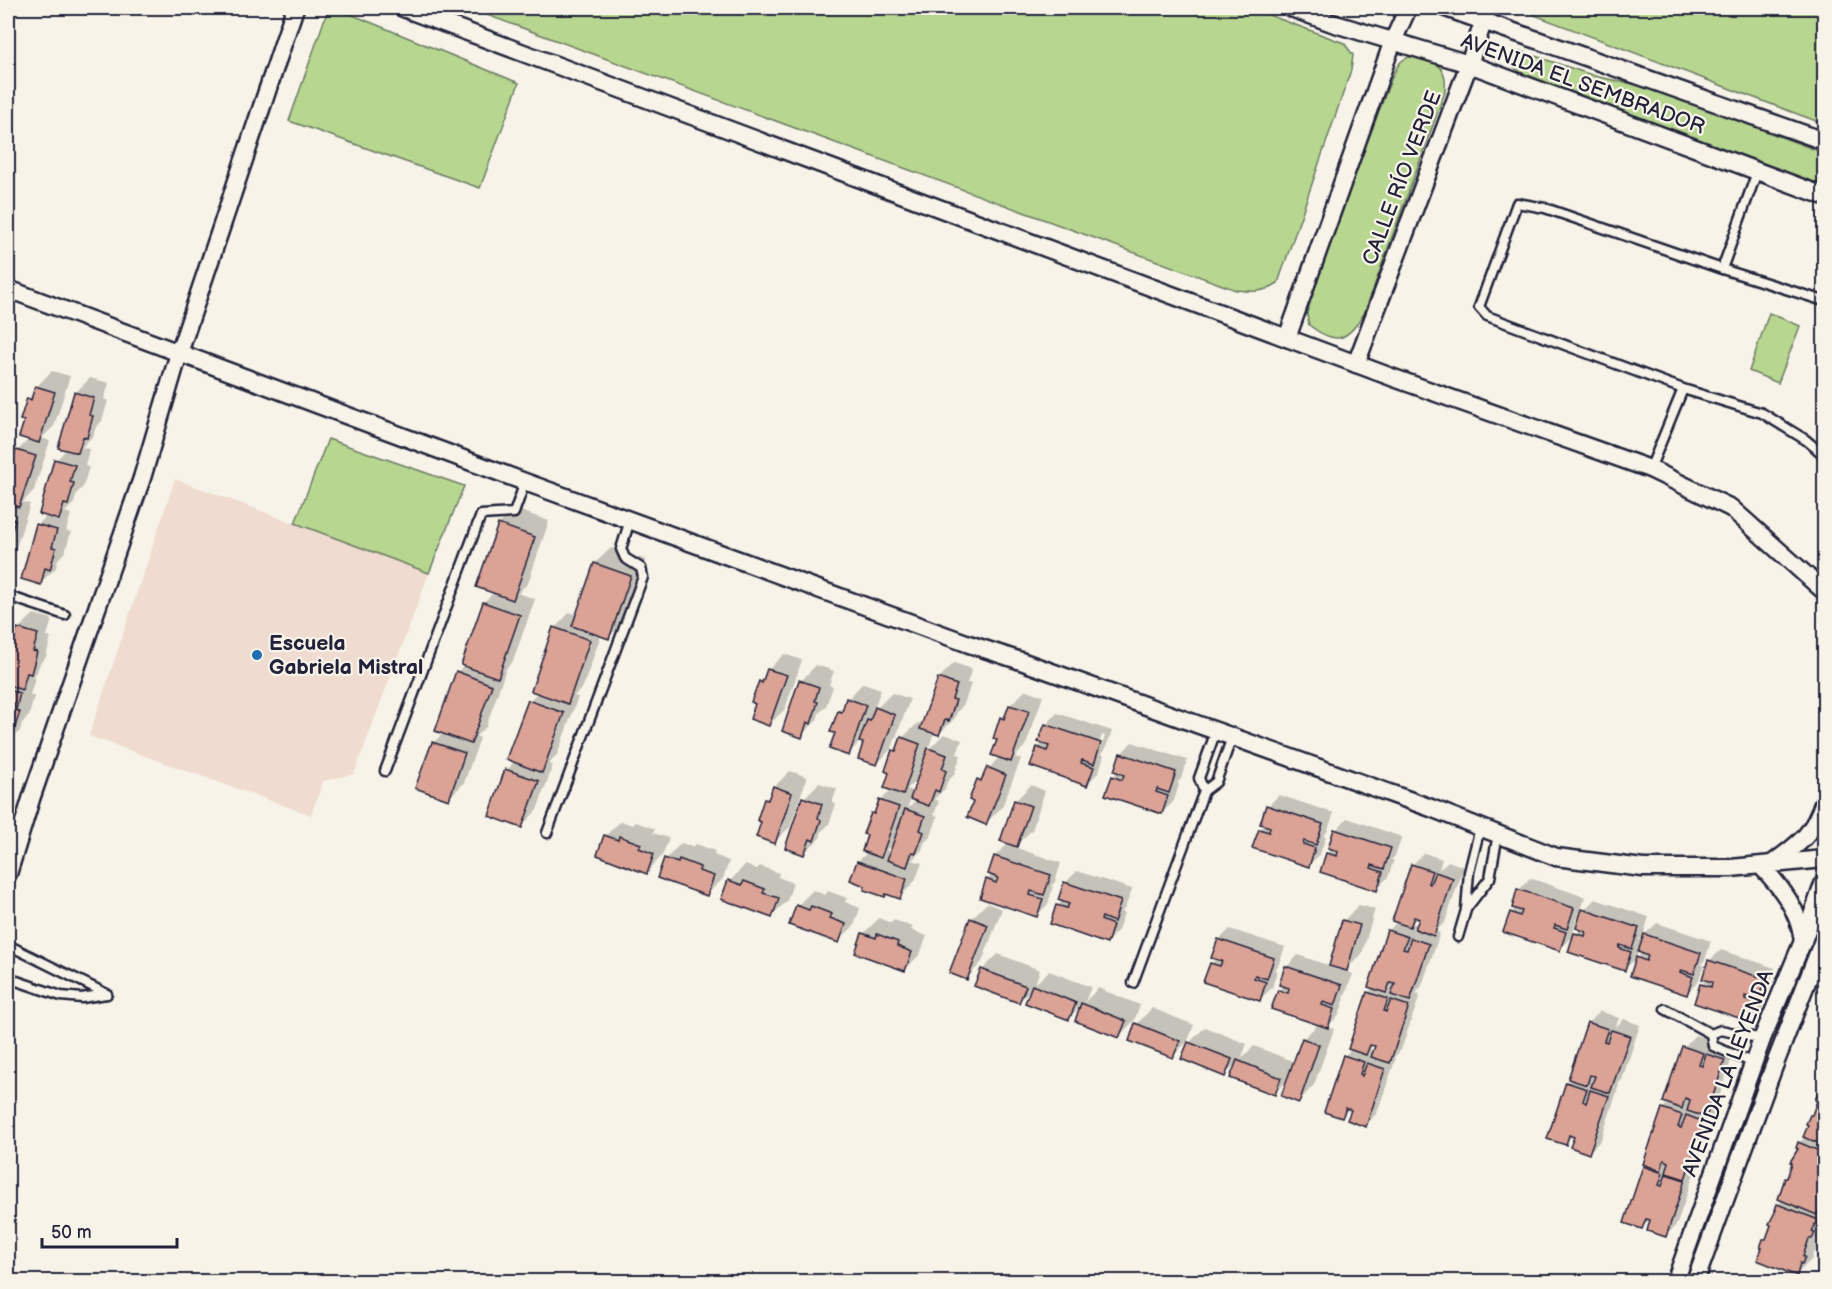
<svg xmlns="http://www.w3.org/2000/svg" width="1832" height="1289" viewBox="0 0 1832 1289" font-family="'Balsamiq Sans',sans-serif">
<rect width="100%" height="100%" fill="#f7f3e8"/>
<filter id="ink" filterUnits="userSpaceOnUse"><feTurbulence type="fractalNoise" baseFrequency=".0167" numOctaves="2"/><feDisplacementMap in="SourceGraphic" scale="12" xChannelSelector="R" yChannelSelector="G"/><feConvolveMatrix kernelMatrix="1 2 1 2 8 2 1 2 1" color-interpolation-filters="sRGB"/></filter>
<g filter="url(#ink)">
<polygon fill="#efdbcf" points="175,479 429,573 354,774 323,781 311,815 89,736"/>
<g fill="#b7d68f" stroke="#6c7c65" stroke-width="1.5">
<path d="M 468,8 L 1250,8 L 1344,43 L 1353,55 L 1351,70 L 1278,283 C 1262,293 1254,292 1236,290 Z"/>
<polygon points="1529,8 1824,8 1824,124 1534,15"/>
<polygon points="338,9 519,83 480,188 289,121 327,12"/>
<path d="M 1520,51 L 1598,77 L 1644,86 L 1824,153 L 1824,186 L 1522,73 L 1514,67 C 1512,60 1514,56 1520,51 Z"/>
<path d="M 1418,55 C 1440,64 1447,67 1445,92 L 1364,314 C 1347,341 1336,346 1309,325 L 1306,310 L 1311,290 L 1392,77 C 1399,62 1401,58 1418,55 Z"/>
<polygon points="1769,313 1800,326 1778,383 1749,371"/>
<polygon points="328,439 464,486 429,573 295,523"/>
</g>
<g fill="#0003" fill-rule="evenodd">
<polygon points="52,371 70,376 54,426 42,438 50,441 34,490 23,502 30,504 14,554 8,560 8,467 15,457 17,451 29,439 26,420 28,399 34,393 37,386"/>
<polygon points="90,378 109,383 104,399 108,401 102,421 96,427 93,436 82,447 89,449 85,466 89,467 83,487 77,493 74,503 65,512 71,514 66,531 71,532 65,552 58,559 56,568 40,583 38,525 47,515 56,460 67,449 75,393"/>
<polygon points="515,509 549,521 528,583 518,593 535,599 513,661 506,669 486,727 476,736 480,738 464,783 448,799 417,788 434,742 443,733 457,672 465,665 463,664 484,602 494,592 499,524"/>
<polygon points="611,548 646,560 624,622 608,638 601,635 583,687 574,696 578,697 557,755 549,764 553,765 537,810 522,826 507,770 515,761 529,701 538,692 555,628 570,612 577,615 595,563"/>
<polygon points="8,609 15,612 8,637"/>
<polygon points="34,614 52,619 47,636 51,637 46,657 40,663 37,672 32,677 35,678 30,695 34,696 29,716 22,723 20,731 9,742 11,743 8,754 8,668 18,629"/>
<polygon points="784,654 802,660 785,709 769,725 760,682 766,676 769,669"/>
<path d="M 954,663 L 972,669 L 967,683 L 971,684 L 964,704 L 957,712 L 955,718 L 939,734 L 934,732 L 928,750 L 944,734 L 962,740 L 957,754 L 961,755 L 954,775 L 947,782 L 945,789 L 934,799 L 939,801 L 934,815 L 938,816 L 931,836 L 924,843 L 922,850 L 912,860 L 922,863 L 915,881 L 900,897 L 888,893 L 884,896 L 867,885 L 852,879 L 858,861 L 868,852 L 872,813 L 878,807 L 880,801 L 892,790 L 891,772 L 893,751 L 900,744 L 902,738 L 918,723 L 923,724 L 939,678 ZM 919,777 L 914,792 L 907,789 ZM 911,798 L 917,800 L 907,809 ZM 895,841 L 892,852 L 886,850 Z"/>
<polygon points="816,665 834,671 829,685 833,687 826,706 819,713 817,720 801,736 801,681"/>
<polygon points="863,683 881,689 873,712 892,693 910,699 892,748 877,764 865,742 861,741 848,754 836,732 839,711 846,705 848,699"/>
<polygon points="1026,690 1043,696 1026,745 1015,757 1021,759 1002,807 986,823 975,801 979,780 999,757 999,739 1001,718 1008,711 1010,705"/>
<path d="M 1057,713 L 1112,731 L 1105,750 L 1101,754 L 1104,755 L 1099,772 L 1087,784 L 1038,748 L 1043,742 L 1046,725 ZM 1102,735 L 1105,736 L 1100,750 L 1097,750 Z"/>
<polygon points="1132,742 1187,760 1181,779 1177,783 1179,784 1174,801 1162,813 1113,777 1119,771 1121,754"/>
<polygon points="790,771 807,777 790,827 774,842 763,821 765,800 772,793 774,787"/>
<polygon points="819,783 837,789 832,803 836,804 829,824 822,831 820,838 804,853 804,798"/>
<polygon points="1031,785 1045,791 1032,830 1014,847 1061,863 1055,882 1051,886 1053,887 1048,904 1036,916 987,880 993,874 995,856 1009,843 1015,801"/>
<polygon points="1279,795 1334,813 1327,832 1323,836 1326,837 1320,854 1309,865 1260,829 1265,824 1268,806"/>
<polygon points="1347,818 1402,837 1395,856 1391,860 1394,860 1388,877 1377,889 1322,871 1328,853 1333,848 1336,830"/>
<polygon points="621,821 633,825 636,822 655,829 653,833 669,838 662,856 647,872 605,836"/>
<polygon points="681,843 693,847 696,844 715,851 714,855 729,861 723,879 707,894 666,859"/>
<path d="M 1424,853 L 1442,859 L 1439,870 L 1448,861 L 1464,867 L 1445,922 L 1436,931 L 1440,933 L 1421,988 L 1416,993 L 1420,995 L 1401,1050 L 1394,1057 L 1396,1058 L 1377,1113 L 1366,1125 L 1354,1104 L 1342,1116 L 1344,1056 L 1352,1049 L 1368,993 L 1374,987 L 1388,931 L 1398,921 L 1412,865 ZM 1422,913 L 1418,925 L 1412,923 ZM 1378,1041 L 1375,1051 L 1370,1049 Z"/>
<polygon points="745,865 757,869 760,866 779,873 778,877 793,883 787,901 771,916 723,899 730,881"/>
<polygon points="1077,871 1132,889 1125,908 1121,912 1124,913 1118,930 1107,942 1058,906 1063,900 1065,883"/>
<path d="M 1530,878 L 1585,897 L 1579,915 L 1595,899 L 1649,917 L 1643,936 L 1639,940 L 1643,941 L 1645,934 L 1657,923 L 1711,941 L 1705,960 L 1701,964 L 1704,965 L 1698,982 L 1686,994 L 1637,958 L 1643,952 L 1638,951 L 1636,958 L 1625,969 L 1576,934 L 1581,928 L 1575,926 L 1572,937 L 1560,949 L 1511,913 L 1516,908 L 1519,890 ZM 1584,910 L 1580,921 L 1575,920 Z"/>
<polygon points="813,890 825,895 828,891 847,898 845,902 860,908 854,926 838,941 797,906"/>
<polygon points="987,903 1002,909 982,962 967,978 971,919"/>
<polygon points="1359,905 1375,909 1362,954 1345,971 1353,974 1346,993 1343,997 1345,998 1339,1015 1327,1027 1334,1029 1314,1085 1299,1101 1289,1079 1274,1093 1238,1061 1225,1075 1189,1043 1205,1027 1247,1044 1241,1059 1254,1046 1295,1062 1303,1039 1319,1023 1279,990 1284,985 1287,967 1298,955 1330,966 1344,920"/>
<polygon points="879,918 891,923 894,920 913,927 911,930 927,936 920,954 905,970 863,934"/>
<polygon points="1230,929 1285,947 1278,966 1274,970 1277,971 1272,988 1260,999 1211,964 1217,958 1219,940"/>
<polygon points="1721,950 1775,968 1769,987 1765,991 1768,992 1762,1009 1751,1020 1696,1002 1702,984 1707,979 1709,961"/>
<polygon points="998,954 1040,970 1035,984 1049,971 1091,987 1085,1002 1098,988 1140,1005 1134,1021 1119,1036 1082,1005 1069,1018 1032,988 1019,1002 976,985 983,969"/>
<polygon points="1152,1008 1194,1025 1188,1041 1173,1056 1137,1024"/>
<polygon points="1600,1011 1619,1018 1615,1028 1624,1019 1640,1025 1622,1080 1618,1084 1619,1085 1601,1140 1589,1152 1577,1132 1565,1143 1568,1083 1572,1079 1589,1023"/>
<polygon points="1695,1035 1714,1041 1710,1052 1719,1043 1735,1048 1717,1104 1711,1109 1715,1110 1677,1224 1666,1236 1653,1216 1642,1227 1644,1167 1647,1164 1644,1163 1663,1108 1669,1103 1665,1102 1684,1047"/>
<polygon points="1824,1086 1824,1225 1817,1240 1820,1241 1818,1247 1812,1255 1813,1255 1812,1259 1796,1275 1765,1240 1769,1236 1779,1209 1776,1209 1778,1204 1783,1200 1786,1178 1790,1175 1800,1148 1799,1143 1806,1136 1811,1116 1815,1112"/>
</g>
<g fill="#dba296" stroke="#22223b" stroke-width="1.5">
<polygon points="35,386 55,392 39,443 19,437 24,421 20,420 27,398 31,400"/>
<polygon points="74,392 94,398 89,415 93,416 87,438 83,437 78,453 58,448"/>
<polygon points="16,450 36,456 19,507 8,504 8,463 11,464"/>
<polygon points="54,459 75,465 70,482 74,483 68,505 64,504 59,520 39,514"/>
<polygon points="8,517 15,520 8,544"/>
<polygon points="36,524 57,530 52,547 56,548 50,570 45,568 41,585 21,579"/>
<polygon points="498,524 535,537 513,600 476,587"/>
<polygon points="594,563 631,576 609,639 572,626"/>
<polygon points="483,602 520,615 498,678 461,665"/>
<polygon points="553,627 590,640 568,704 531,691"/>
<polygon points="17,628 38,634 33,651 37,652 31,674 27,673 22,690 8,685 8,663"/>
<polygon points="767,669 787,675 769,726 750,719 755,704 751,702 759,681 762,683"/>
<polygon points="456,671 492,685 471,744 435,731"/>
<polygon points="938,678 957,685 952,699 956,700 949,721 945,720 939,735 920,729"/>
<polygon points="799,680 819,687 815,701 818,702 811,724 807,722 802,738 782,731"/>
<polygon points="8,690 20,693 16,710 20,712 13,733 9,732 8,738"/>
<polygon points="846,698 866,705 849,756 829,749 835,733 830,732 838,711 842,712"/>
<polygon points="528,700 564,713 542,773 506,759"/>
<polygon points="1009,705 1029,711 1011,762 991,755 997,740 993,739 1000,717 1004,719"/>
<polygon points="875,707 895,715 877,765 858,759 863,743 859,742 867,720 870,721"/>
<polygon points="1045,724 1101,743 1094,764 1082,760 1081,763 1094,767 1087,786 1030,766 1037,747 1047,751 1049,746 1038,742"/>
<polygon points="901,737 920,744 903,795 884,788 889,773 885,771 892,750 896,751"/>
<polygon points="432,742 465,753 449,800 415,788"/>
<polygon points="928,748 947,755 942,769 946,771 939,792 935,790 929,806 910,799"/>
<polygon points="1120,753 1176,772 1169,793 1157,789 1156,792 1168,796 1162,814 1105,795 1112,776 1122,780 1124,775 1114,771"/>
<polygon points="987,767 1006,775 986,825 967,817 973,802 969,800 977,779 981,781"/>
<polygon points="505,769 539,781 522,828 489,816"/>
<polygon points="773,786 792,793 775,844 756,837 761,822 757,820 764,799 768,800"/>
<polygon points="802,797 822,804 818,818 821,820 814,841 810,839 804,855 785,848"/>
<polygon points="879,800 899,807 881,858 862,851 867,835 863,834 871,813 874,814"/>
<polygon points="1014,800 1031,806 1017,847 1000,841"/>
<polygon points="1266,805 1323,824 1316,845 1304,841 1303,844 1315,848 1309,867 1252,848 1259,829 1269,832 1270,827 1260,824"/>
<polygon points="905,809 925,816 920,830 924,832 916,853 912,852 907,867 887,860"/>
<polygon points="1334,829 1391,848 1384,869 1372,865 1371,868 1383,872 1377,891 1320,872 1326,853 1337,856 1338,851 1328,848"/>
<polygon points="604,835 618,840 619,836 641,844 639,848 654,854 647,874 597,855"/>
<polygon points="994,856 1051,875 1044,895 1031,891 1030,895 1043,899 1037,917 980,898 986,879 996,883 998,878 988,874"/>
<polygon points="664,858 678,863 679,859 700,867 699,871 714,876 707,896 657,878"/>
<polygon points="857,861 907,879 900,899 886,894 885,897 864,890 865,886 850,880"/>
<polygon points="1411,864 1432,871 1428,883 1430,884 1435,872 1453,878 1434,936 1415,929 1419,919 1414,917 1410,927 1392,921"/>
<polygon points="728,880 742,885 744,881 765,889 763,893 779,898 772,918 721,899"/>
<polygon points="1064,882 1121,901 1114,922 1102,917 1101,920 1113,925 1107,944 1050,924 1056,905 1067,908 1069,904 1058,900"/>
<polygon points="1517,889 1574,908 1567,929 1555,925 1554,928 1566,932 1560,951 1503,932 1510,912 1520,916 1522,911 1512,908"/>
<polygon points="796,905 809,910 811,906 832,914 830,918 846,924 839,943 789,925"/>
<polygon points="1582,909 1639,928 1632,949 1620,945 1619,948 1631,952 1625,971 1568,952 1574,933 1585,936 1586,932 1576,928"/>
<polygon points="970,918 988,925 967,980 949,973"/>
<polygon points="1342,920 1360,925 1347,971 1329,966"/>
<polygon points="1387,930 1408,937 1403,949 1407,950 1411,938 1429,944 1410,1001 1391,995 1395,984 1390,983 1386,993 1368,987"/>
<polygon points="862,933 876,938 877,934 898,942 897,946 912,952 905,971 855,953"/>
<polygon points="1644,934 1701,953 1694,974 1681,970 1680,972 1693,977 1687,995 1630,976 1636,957 1646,961 1648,956 1638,952"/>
<polygon points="1218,939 1274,958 1267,979 1255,975 1254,978 1266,982 1260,1001 1203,982 1210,963 1220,966 1222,961 1211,958"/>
<polygon points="1708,960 1765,979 1758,1000 1745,996 1745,999 1757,1003 1751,1022 1694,1003 1700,984 1711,987 1712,982 1702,979"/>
<polygon points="1285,966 1342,985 1335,1006 1323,1002 1322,1005 1334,1009 1328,1028 1271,1009 1278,990 1288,993 1289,988 1279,985"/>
<polygon points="981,969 1026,986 1019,1003 974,986"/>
<polygon points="1032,985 1076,1003 1069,1020 1025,1003"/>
<polygon points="1367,992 1388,999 1384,1011 1386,1012 1391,1000 1409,1006 1390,1063 1371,1057 1375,1046 1370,1045 1366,1055 1348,1049"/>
<polygon points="1081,1003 1126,1021 1119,1038 1075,1021"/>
<polygon points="1587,1022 1608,1029 1604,1041 1607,1042 1611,1030 1630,1036 1610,1093 1591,1087 1595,1076 1590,1075 1587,1085 1568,1079"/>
<polygon points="1135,1023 1180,1041 1173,1058 1129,1041"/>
<polygon points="1302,1038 1319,1045 1299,1103 1281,1096"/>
<polygon points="1188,1042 1232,1059 1225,1077 1181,1059"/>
<polygon points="1682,1046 1703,1053 1699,1065 1702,1066 1706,1054 1725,1060 1706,1117 1687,1111 1690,1100 1685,1098 1682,1109 1663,1102"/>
<polygon points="1343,1055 1364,1062 1360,1074 1362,1076 1367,1063 1385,1069 1366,1127 1347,1120 1351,1110 1346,1108 1342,1118 1324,1112"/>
<polygon points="1237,1060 1281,1078 1275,1095 1230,1078"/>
<polygon points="1823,1080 1824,1080 1824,1145 1803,1137 1808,1125 1806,1124 1810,1115 1812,1115 1817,1101 1815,1100 1818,1092 1820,1092 1823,1086 1821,1086"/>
<polygon points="1566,1082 1587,1089 1583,1101 1586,1103 1590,1090 1609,1096 1589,1154 1570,1147 1574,1137 1569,1135 1566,1145 1547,1139"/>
<polygon points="1662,1108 1682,1115 1678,1127 1681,1128 1686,1115 1704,1122 1685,1179 1666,1173 1669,1162 1664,1160 1661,1171 1643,1164"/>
<polygon points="1798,1142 1824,1153 1824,1203 1821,1202 1817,1215 1778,1199 1785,1178 1787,1178 1792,1163 1790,1162 1798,1149 1796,1148"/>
<polygon points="1643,1166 1663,1173 1659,1185 1662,1186 1666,1174 1685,1180 1666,1237 1647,1231 1650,1220 1646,1219 1642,1229 1624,1223"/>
<polygon points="1777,1204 1819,1220 1817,1225 1815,1224 1812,1232 1815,1233 1812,1239 1809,1239 1803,1256 1805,1257 1802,1264 1800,1263 1797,1276 1757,1260 1762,1248 1760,1248 1763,1239 1766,1239 1771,1225 1769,1224 1776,1210 1775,1210"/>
</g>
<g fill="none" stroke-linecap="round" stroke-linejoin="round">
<defs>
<g id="service">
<polyline points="1722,269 1757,172"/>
<polyline points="1824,301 1722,269 1545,208 1517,203 1479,307 1487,316 1683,389 1762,413 1806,440 1824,455"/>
<polyline points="1650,469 1683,389"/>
<polyline points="8,596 65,615"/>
<polyline points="1216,731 1199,778 1204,791 1216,782 1232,737"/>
<polyline points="385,771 481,515 514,513 525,482"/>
<polyline points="547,833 643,577 641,568 625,558 621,549 630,520"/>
<polyline points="1466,909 1490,878 1498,834"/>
<polyline points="1458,937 1466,910 1469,872 1480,828"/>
<polyline points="8,945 107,994"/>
<polyline points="8,978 61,996 82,998 106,994"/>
<polyline points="1133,983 1204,791"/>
<polyline points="1665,1009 1711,1034"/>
<polyline points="1754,1063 1713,1046 1711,1034 1721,1030 1762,1039"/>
</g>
<g id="minor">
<polyline points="403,8 1394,378 1650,469 1731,508 1824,591"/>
<polyline points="1291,8 1332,23 1469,64 1824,196"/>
<polyline points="1446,8 1824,141"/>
<polyline points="8,289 525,482 969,644 1018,660 1431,808 1556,857 1643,868 1731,868 1824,859"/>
<polyline points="1287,338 1393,41 1408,8"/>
<polyline points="1356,364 1469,64 1488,8"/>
<path d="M 1773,863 C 1800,843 1813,835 1824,801"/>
<path d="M 1761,866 C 1782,888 1799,910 1803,941"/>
<polyline points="8,874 32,796 142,478 179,353 295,8"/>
<polyline points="1675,1282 1762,1039 1803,941 1824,882"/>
<polyline points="1695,1282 1773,1069 1824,938"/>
</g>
</defs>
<use href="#service" stroke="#22223b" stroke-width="13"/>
<use href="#minor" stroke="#22223b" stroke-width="21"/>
<use href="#service" stroke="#f7f3e8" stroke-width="8"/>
<use href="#minor" stroke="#f7f3e8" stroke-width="16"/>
</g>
</g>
<circle fill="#1f6fb2" stroke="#f7f3e8" stroke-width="2" cx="257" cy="655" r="6"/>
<g text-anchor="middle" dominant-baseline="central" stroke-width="4.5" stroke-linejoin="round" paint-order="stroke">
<g font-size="21" fill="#22223b" stroke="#f7f3e8">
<text transform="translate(1583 84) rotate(20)">AVENIDA EL SEMBRADOR</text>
<text transform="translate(1402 178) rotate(-69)">CALLE RÍO VERDE</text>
<text transform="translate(1728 1073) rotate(-69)">AVENIDA LA LEYENDA</text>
</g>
<g font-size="21" font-weight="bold" fill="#22223b" stroke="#f7f3e8" text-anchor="start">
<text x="269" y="643">Escuela<tspan x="269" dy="24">Gabriela Mistral</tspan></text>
</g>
</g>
<rect width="1832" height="1289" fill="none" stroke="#f7f3e8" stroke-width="30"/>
<rect x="15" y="15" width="1802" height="1259" fill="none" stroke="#22223b" stroke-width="2" filter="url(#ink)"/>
<path d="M42 1238v9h135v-9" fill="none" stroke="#22223b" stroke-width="3"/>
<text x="51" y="1238" font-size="18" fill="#22223b" stroke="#f7f3e8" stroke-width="4.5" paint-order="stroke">50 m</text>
</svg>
